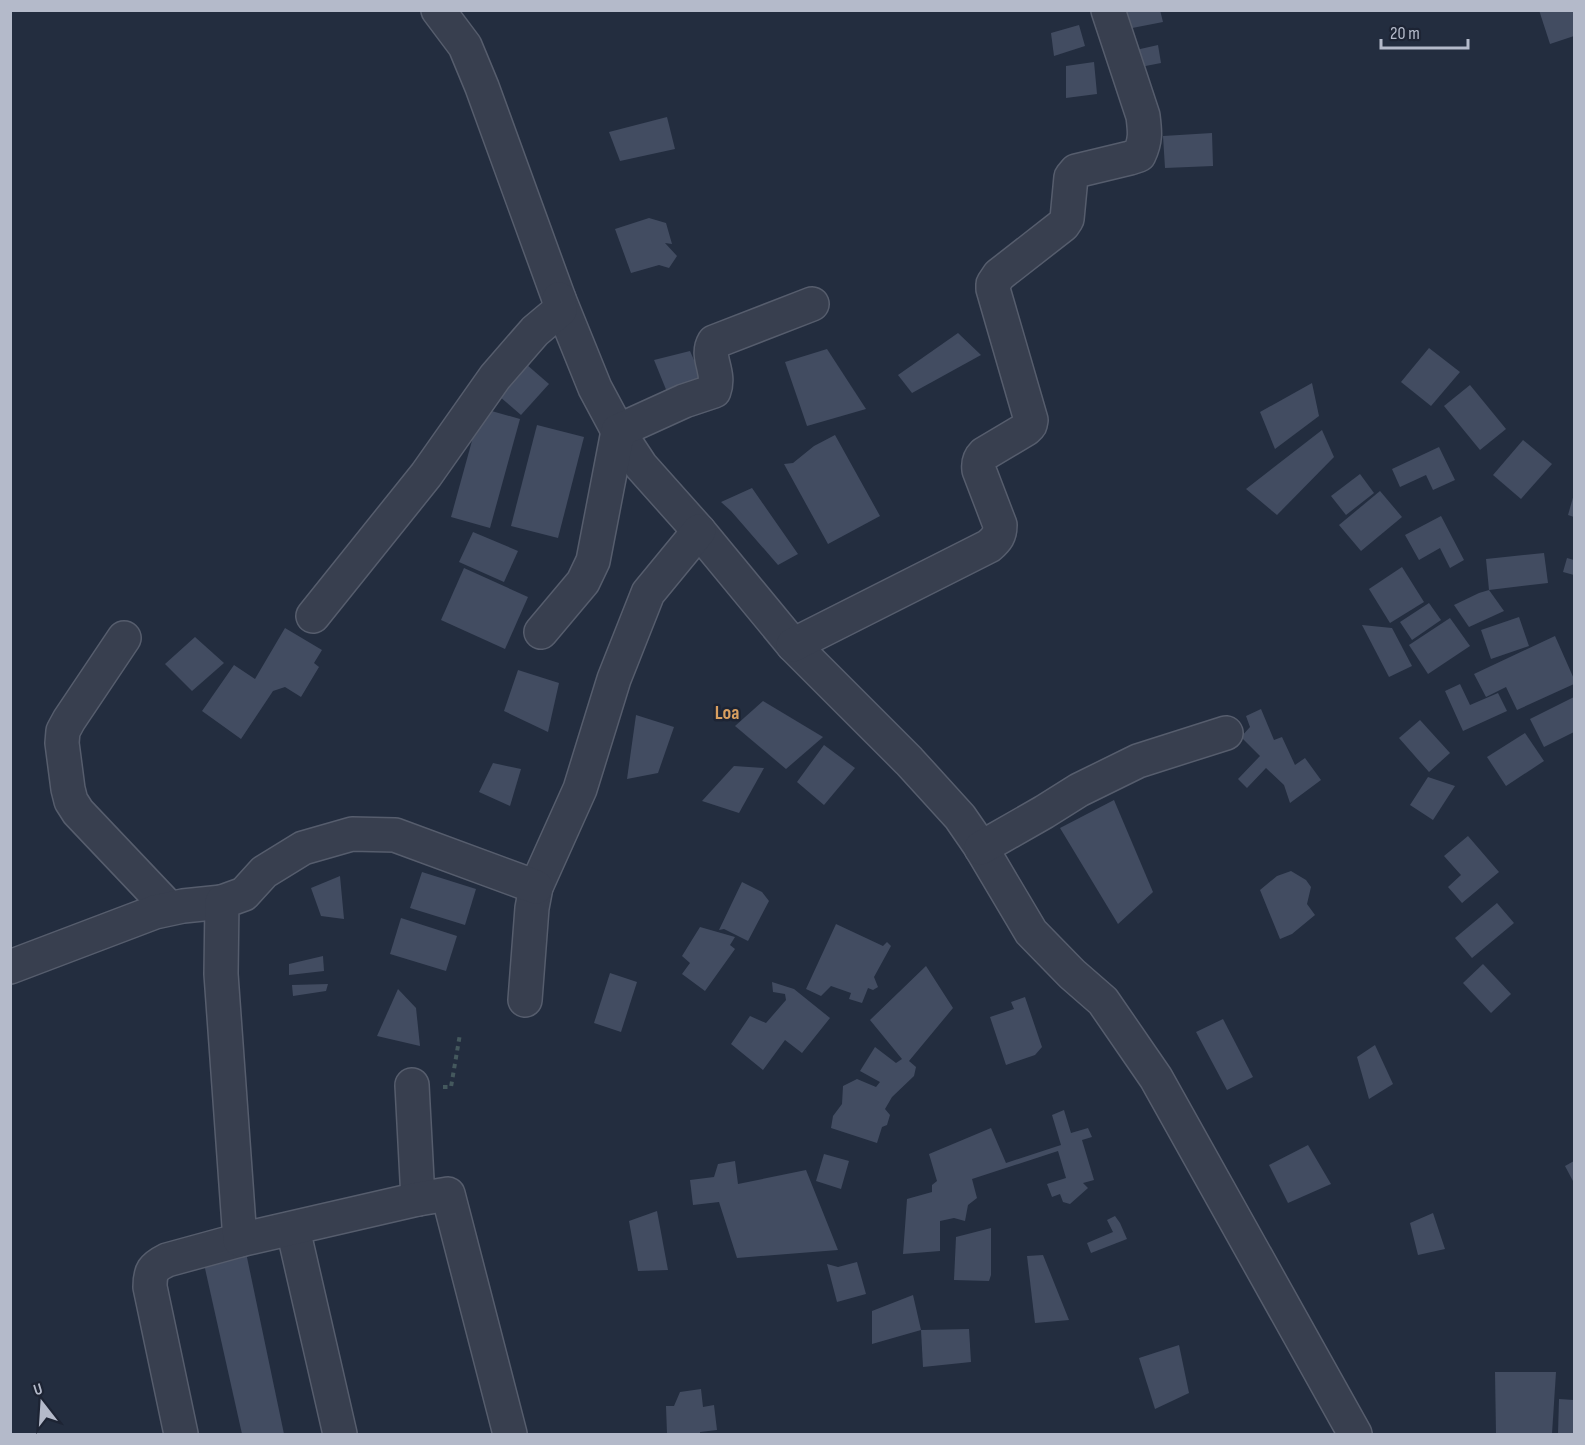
<svg xmlns="http://www.w3.org/2000/svg" width="1585" height="1445" viewBox="0 0 1585 1445" font-family="'Sofia Sans Condensed',sans-serif">
<rect width="100%" height="100%" fill="#232d3f"/>
<g fill="#424c61">
<polygon points="1121,10 1160,10 1163,22 1122,30"/>
<polygon points="1539,10 1574,10 1574,36 1550,44"/>
<polygon points="1079,25 1085,46 1054,56 1051,33"/>
<polygon points="1158,45 1161,63 1130,69 1127,52"/>
<polygon points="1094,62 1097,94 1066,98 1066,66"/>
<polygon points="667,117 675,149 620,161 609,132"/>
<polygon points="1212,133 1213,166 1165,168 1163,136"/>
<polygon points="649,218 666,223 672,244 665,243 677,256 669,268 659,265 631,273 615,229"/>
<polygon points="958,333 981,355 912,393 898,375"/>
<polygon points="1429,348 1460,372 1431,406 1401,382"/>
<polygon points="827,349 866,409 807,426 785,362"/>
<polygon points="690,351 705,385 667,392 654,360"/>
<polygon points="519,358 549,384 521,415 492,390"/>
<polygon points="1312,383 1319,416 1275,449 1260,412"/>
<polygon points="1470,385 1506,429 1480,450 1444,406"/>
<polygon points="481,408 520,419 490,528 451,517"/>
<polygon points="537,425 584,437 558,538 511,526"/>
<polygon points="1322,430 1334,457 1277,515 1246,489"/>
<polygon points="835,435 880,516 828,544 784,464 793,463 814,446"/>
<polygon points="1523,440 1552,464 1521,499 1493,475"/>
<polygon points="1439,447 1455,480 1433,490 1426,475 1400,487 1392,469"/>
<polygon points="1360,474 1374,493 1346,515 1331,496"/>
<polygon points="752,488 798,554 778,565 731,511 721,502"/>
<polygon points="1380,491 1402,517 1361,551 1339,525"/>
<polygon points="1574,494 1574,517 1568,515"/>
<polygon points="1441,516 1464,560 1450,568 1440,548 1419,560 1405,535"/>
<polygon points="473,532 518,551 504,582 459,562"/>
<polygon points="1544,553 1548,583 1489,590 1486,559"/>
<polygon points="1567,558 1574,560 1574,575 1563,572"/>
<polygon points="1402,567 1424,602 1390,623 1369,589"/>
<polygon points="464,568 528,597 505,649 441,620"/>
<polygon points="1489,590 1504,611 1469,627 1454,605 1479,593"/>
<polygon points="1429,603 1441,620 1412,640 1400,622"/>
<polygon points="1519,617 1529,646 1491,659 1481,630"/>
<polygon points="1450,618 1470,646 1428,674 1409,645"/>
<polygon points="1362,625 1392,628 1412,666 1389,677"/>
<polygon points="285,628 322,650 314,663 319,667 301,697 285,687 273,691 241,739 202,711 234,665 255,679"/>
<polygon points="1555,636 1574,679 1574,684 1517,710 1506,687 1486,697 1474,674"/>
<polygon points="195,637 224,663 192,691 165,664"/>
<polygon points="518,670 559,683 548,732 504,711"/>
<polygon points="1460,684 1470,705 1498,693 1507,711 1463,731 1445,691"/>
<polygon points="1574,697 1574,732 1544,747 1530,719"/>
<polygon points="763,701 823,737 786,769 735,726"/>
<polygon points="1261,709 1274,740 1282,737 1295,765 1305,758 1321,780 1290,803 1284,785 1266,768 1247,788 1238,779 1260,756 1241,737 1250,727 1246,716"/>
<polygon points="636,715 674,727 658,773 627,779"/>
<polygon points="1420,720 1450,753 1429,772 1399,738"/>
<polygon points="1525,733 1544,761 1506,786 1487,757"/>
<polygon points="824,745 855,768 824,805 797,782"/>
<polygon points="493,763 521,769 510,806 479,792"/>
<polygon points="734,766 764,768 739,813 702,801"/>
<polygon points="1428,777 1455,786 1433,820 1410,805"/>
<polygon points="1114,800 1153,892 1118,924 1060,828"/>
<polygon points="1468,836 1499,872 1462,903 1448,887 1461,875 1444,856"/>
<polygon points="1291,871 1306,880 1311,887 1307,904 1315,915 1292,934 1280,939 1260,890 1277,876"/>
<polygon points="422,872 476,889 465,925 410,908"/>
<polygon points="340,876 344,919 321,916 311,888"/>
<polygon points="742,882 762,892 769,901 748,941 724,929 719,930"/>
<polygon points="1497,903 1514,923 1472,958 1455,938"/>
<polygon points="401,918 457,936 446,971 390,954"/>
<polygon points="836,924 883,946 887,942 891,946 874,977 878,987 873,990 868,988 862,1003 849,999 851,993 831,986 821,996 806,989"/>
<polygon points="700,927 735,937 730,945 735,949 705,991 682,974 690,963 682,956"/>
<polygon points="323,956 324,971 289,975 289,964"/>
<polygon points="1483,964 1511,994 1491,1013 1463,983"/>
<polygon points="926,966 953,1008 909,1061 916,1067 914,1076 892,1097 885,1109 890,1115 887,1125 882,1127 877,1143 831,1128 833,1116 842,1104 843,1086 857,1079 876,1087 880,1082 860,1071 875,1047 896,1063 902,1059 870,1020"/>
<polygon points="610,973 637,982 621,1032 594,1023"/>
<polygon points="772,982 794,989 830,1018 802,1053 785,1040 763,1070 731,1044 750,1016 766,1023 786,1000 785,994 773,992"/>
<polygon points="328,984 326,991 293,996 292,985"/>
<polygon points="398,989 416,1008 420,1046 377,1036"/>
<polygon points="1025,997 1042,1047 1035,1055 1006,1065 990,1017 1014,1009 1011,1002"/>
<polygon points="1223,1019 1253,1077 1227,1090 1196,1032"/>
<polygon points="1375,1045 1393,1084 1369,1099 1357,1057"/>
<polygon points="1064,1110 1071,1133 1088,1128 1092,1137 1082,1140 1094,1180 1083,1183 1088,1188 1070,1204 1063,1202 1060,1194 1052,1197 1047,1184 1066,1178 1058,1151 972,1179 977,1198 968,1205 965,1221 954,1218 940,1221 940,1251 903,1254 907,1199 932,1192 932,1185 937,1181 929,1154 991,1128 1006,1163 1061,1145 1052,1115"/>
<polygon points="1308,1145 1331,1184 1288,1203 1269,1165"/>
<polygon points="824,1154 849,1161 841,1189 816,1181"/>
<polygon points="735,1161 738,1184 806,1170 838,1250 737,1258 719,1202 693,1205 690,1180 714,1177 718,1164"/>
<polygon points="1574,1161 1574,1183 1565,1166"/>
<polygon points="657,1211 668,1270 638,1271 629,1221"/>
<polygon points="1433,1213 1445,1249 1418,1255 1410,1223"/>
<polygon points="1115,1216 1120,1223 1127,1239 1091,1253 1087,1243 1113,1232 1107,1220"/>
<polygon points="991,1228 991,1275 989,1281 954,1280 956,1237"/>
<polygon points="244,1243 284,1434 242,1434 202,1255"/>
<polygon points="1043,1255 1069,1320 1035,1323 1027,1256"/>
<polygon points="857,1262 866,1294 837,1302 827,1264 838,1267"/>
<polygon points="913,1295 921,1330 872,1344 872,1311"/>
<polygon points="969,1329 971,1362 923,1367 921,1330"/>
<polygon points="1179,1345 1189,1393 1155,1409 1139,1358"/>
<polygon points="1495,1372 1556,1372 1552,1434 1496,1434"/>
<polygon points="701,1389 703,1407 714,1405 717,1430 700,1432 700,1434 667,1434 666,1406 674,1406 680,1392"/>
<polygon points="1559,1399 1574,1400 1574,1434 1558,1434"/>
</g>
<g fill="none" stroke-linecap="round" stroke-linejoin="round">
<defs>
<g id="minor">
<polyline points="438,10 465,46 482,87 559,299 595,388 618,431 641,466 699,531 793,645 909,761 960,817 980,846 1031,932 1072,974 1103,1001 1156,1078 1355,1434"/>
<polyline points="313,616 426,475 495,377 535,331 560,310 559,299"/>
<path d="M 541,632 L 583,582 L 593,561 L 618,431 L 684,401 L 714,391 C 721,372 705,357 714,342 L 812,304"/>
<polyline points="124,638 69,720 63,731 62,743 68,789 71,801 78,812 169,908"/>
<path d="M 793,645 L 989,546 C 997,539 1000,535 1000,525 L 979,470 C 978,463 979,459 984,454 L 1026,429 L 1030,425 L 1031,420 L 993,289 L 993,284 L 999,275 L 1063,225 L 1067,219 L 1071,177 L 1076,171 L 1130,158 L 1139,155 C 1146,140 1145,132 1143,116 L 1108,10"/>
<polyline points="981,848 1044,812 1079,790 1138,761 1226,733"/>
<polyline points="10,967 155,912 183,906 222,902"/>
<polyline points="525,1000 532,908 536,887 580,789 614,679 648,593 699,531"/>
<polyline points="412,1085 418,1199"/>
<polyline points="293,1229 340,1434"/>
<path d="M 181,1434 L 150,1287 C 150,1271 153,1267 167,1260 L 240,1240"/>
<polyline points="510,1434 448,1194 418,1199 240,1240 221,974 222,902 244,894 264,872 303,848 352,834 395,835 536,887"/>
</g>
</defs>
<use href="#minor" stroke="#565d6d" stroke-width="36"/>
<polyline stroke="#44585d" stroke-width="4" stroke-dasharray="4.5 4.5" stroke-linecap="butt" points="443,1087 451,1087 460,1034"/>
<use href="#minor" stroke="#383f4f" stroke-width="33"/>
</g>
<g text-anchor="middle" dominant-baseline="central" stroke-width="5" stroke-linejoin="round" paint-order="stroke">
<g font-size="20" font-weight="bold" fill="#d89f60" stroke="#1d2434">
<text x="727" y="713">Loa</text>
</g>
</g>
<rect width="1585" height="1445" fill="none" stroke="#b4baca" stroke-width="24"/>
<g transform="translate(42 1403) rotate(343)" stroke="#1d2434" stroke-width="4.5" paint-order="stroke">
<path d="M0-4.5L10 22L0 15L-10 22Z" fill="#b4baca"/>
<text y="-9" font-size="16" font-weight="bold" text-anchor="middle" fill="#b4baca">U</text>
</g>
<path d="M1381 39v9h87v-9" fill="none" stroke="#b4baca" stroke-width="3"/>
<text x="1390" y="39" font-size="18" fill="#b4baca" stroke="#1d2434" stroke-width="4.5" paint-order="stroke">20 m</text>
</svg>
